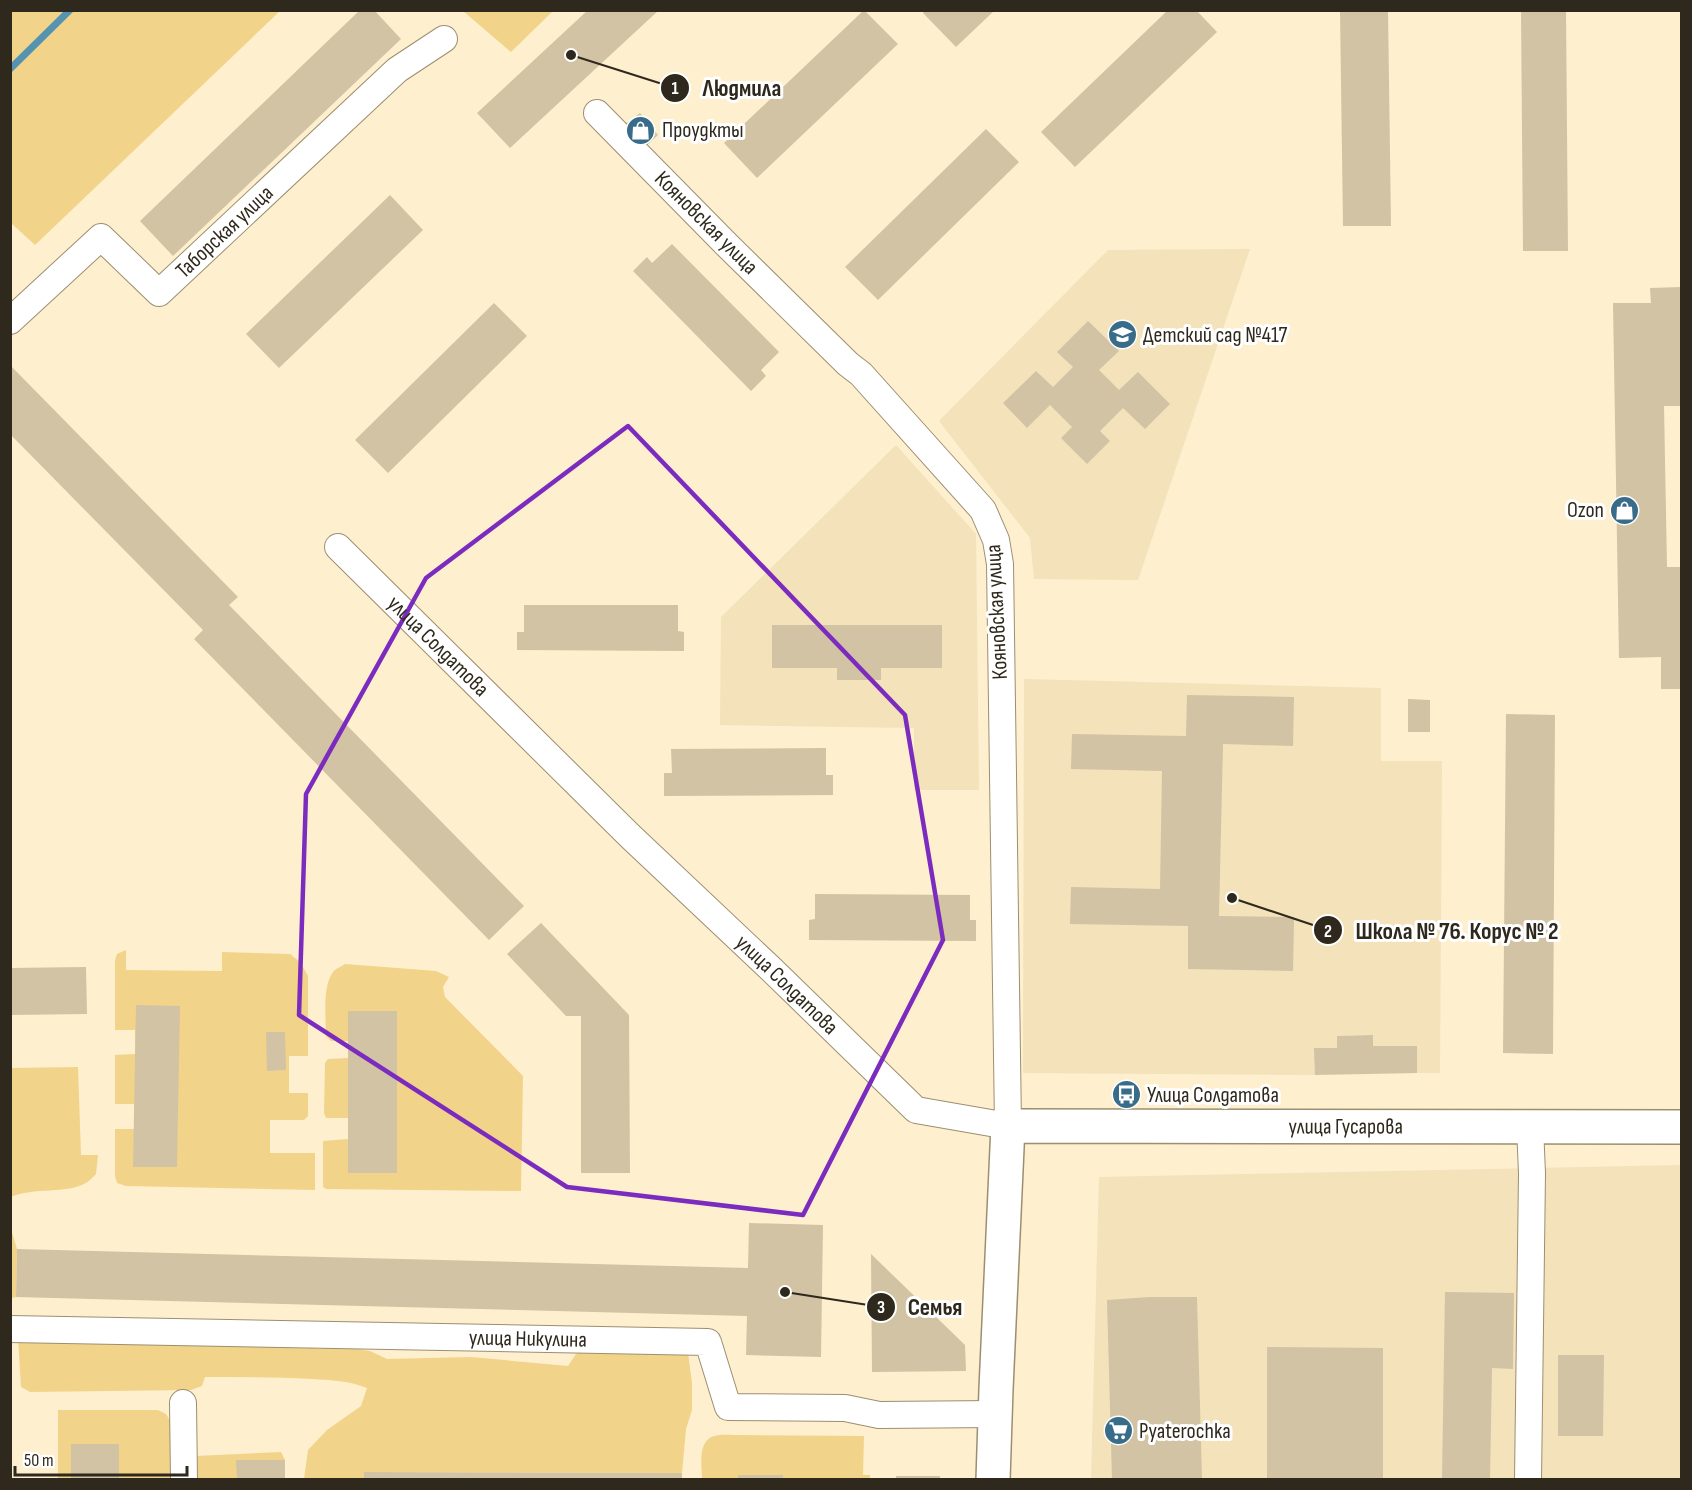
<svg xmlns="http://www.w3.org/2000/svg" width="1692" height="1490" viewBox="0 0 1692 1490" font-family="'Sofia Sans Condensed',sans-serif">
<rect width="100%" height="100%" fill="#feefce"/>
<g fill="#f3e2ba">
<polygon points="1250,249 1138,580 1034,579 1030,538 939,421 1108,250"/>
<polygon points="896,445 976,534 979,790 914,790 914,728 720,725 721,617"/>
<polygon points="1024,679 1381,688 1381,761 1442,761 1440,1073 1417,1073 1417,1046 1373,1046 1373,1035 1337,1036 1337,1048 1315,1048 1315,1075 1023,1073"/>
<polygon points="1681,1165 1681,1479 1091,1480 1099,1177"/>
</g>
<g fill="#f2d38a">
<polygon points="11,10 280,10 280,11 35,245 11,223"/>
<polygon points="463,11 553,11 511,52"/>
<polygon points="126,950 126,970 222,971 222,952 290,954 300,962 308,976 308,1056 289,1056 289,1093 308,1093 308,1116 304,1120 270,1120 270,1153 315,1153 315,1190 126,1186 117,1183 115,1176 115,1129 134,1129 134,1104 115,1104 115,1055 135,1054 135,1030 115,1030 115,960 117,954"/>
<path d="M 345,964 L 436,971 L 449,977 L 443,987 L 445,997 L 523,1076 L 521,1191 L 326,1189 L 323,1187 L 323,1141 L 348,1139 L 348,1173 L 397,1173 L 397,1011 L 348,1011 L 348,1041 L 331,1041 L 326,1036 C 326,1018 322,987 333,972 C 336,968 341,967 345,964 Z"/>
<polygon points="348,1058 348,1118 326,1118 324,1113 325,1063 328,1059"/>
<path d="M 78,1067 L 81,1155 L 98,1155 L 96,1174 C 93,1177 89,1181 86,1183 C 68,1194 33,1187 11,1197 L 11,1068 Z"/>
<polygon points="10,1226 17,1249 16,1297 11,1298"/>
<path d="M 18,1338 L 292,1343 L 318,1349 L 339,1346 L 370,1351 L 387,1359 L 471,1357 L 568,1366 L 576,1354 L 590,1348 L 688,1353 L 692,1383 L 692,1410 L 686,1429 L 682,1473 L 364,1472 L 364,1479 L 304,1479 L 308,1450 L 327,1430 L 361,1406 L 367,1388 C 350,1381 331,1380 312,1379 C 276,1377 241,1377 205,1377 L 202,1386 L 191,1390 L 30,1392 L 21,1387 Z"/>
<polygon points="58,1410 158,1410 166,1414 171,1422 171,1479 119,1479 119,1444 71,1444 71,1479 58,1480"/>
<path d="M 738,1435 L 864,1436 L 863,1475 L 870,1475 L 870,1480 L 783,1479 L 783,1475 L 738,1475 L 738,1479 L 702,1480 C 702,1466 697,1441 714,1436 C 721,1434 731,1435 738,1435 Z"/>
<polygon points="281,1452 285,1460 237,1460 237,1479 195,1480 195,1456"/>
</g>
<g fill="none" stroke-linecap="round" stroke-linejoin="round">
<polyline stroke="#5493b1" stroke-width="7" points="10,69 70,10"/>
</g>
<g fill="#d1c3a3">
<polygon points="360,10 374,10 401,39 173,256 140,221"/>
<polygon points="588,10 659,10 510,148 477,113"/>
<polygon points="864,10 898,44 757,178 724,143"/>
<polygon points="925,10 995,10 956,47 923,13"/>
<polygon points="1168,10 1196,10 1217,32 1075,167 1041,132"/>
<polygon points="1340,10 1388,10 1391,226 1343,226"/>
<polygon points="1521,10 1566,10 1568,251 1523,251"/>
<polygon points="640,113 658,135 645,147 624,125"/>
<polygon points="986,129 1019,162 878,300 845,267"/>
<polygon points="390,195 423,230 279,368 246,334"/>
<polygon points="672,244 779,352 761,370 766,376 751,391 633,271 647,257 652,263"/>
<polygon points="1682,287 1682,406 1664,406 1667,567 1682,567 1682,689 1661,689 1661,657 1619,658 1613,303 1651,303 1650,288"/>
<polygon points="494,303 527,336 388,473 355,440"/>
<polygon points="1088,321 1119,351 1099,370 1119,390 1138,372 1170,404 1145,429 1123,408 1100,431 1110,441 1087,464 1061,438 1072,427 1050,405 1027,428 1003,403 1036,371 1053,387 1073,367 1057,352"/>
<polygon points="10,365 238,597 229,605 524,906 489,940 194,639 203,630 10,434"/>
<polygon points="524,605 678,605 678,631 684,632 684,651 517,650 517,632 524,632"/>
<polygon points="772,625 942,625 942,668 881,668 881,680 837,680 837,668 772,668"/>
<polygon points="1187,695 1294,697 1293,746 1223,744 1219,916 1294,917 1293,971 1188,969 1188,926 1070,924 1071,887 1160,889 1162,771 1071,769 1072,734 1186,736"/>
<polygon points="1408,699 1430,700 1430,732 1408,732"/>
<polygon points="1506,714 1555,715 1553,1054 1503,1053"/>
<polygon points="826,748 826,775 833,775 833,795 664,796 664,773 672,773 671,749"/>
<polygon points="815,894 970,895 970,920 976,920 976,941 809,940 809,920 815,919"/>
<polygon points="541,923 629,1015 630,1173 581,1173 581,1016 566,1016 507,954"/>
<polygon points="86,967 87,1014 10,1015 10,968"/>
<polygon points="136,1005 180,1006 177,1167 133,1167"/>
<rect x="348" y="1011" width="49" height="162"/>
<polygon points="266,1032 285,1032 286,1070 267,1071"/>
<polygon points="1373,1035 1373,1046 1417,1046 1417,1073 1315,1075 1314,1048 1337,1048 1337,1036"/>
<polygon points="749,1223 823,1225 821,1357 746,1355 747,1316 16,1297 17,1249 748,1268"/>
<polygon points="871,1254 965,1345 966,1371 872,1372"/>
<polygon points="1445,1292 1514,1293 1513,1369 1492,1368 1490,1479 1442,1479"/>
<polygon points="1150,1297 1197,1297 1202,1479 1112,1479 1107,1300"/>
<polygon points="1267,1347 1383,1348 1383,1479 1267,1479"/>
<polygon points="1558,1355 1604,1355 1603,1436 1558,1436"/>
<rect x="71" y="1444" width="48" height="35"/>
<polygon points="236,1460 285,1460 285,1479 237,1479"/>
<polygon points="364,1472 682,1473 682,1479 364,1479"/>
<rect x="738" y="1475" width="45" height="4"/>
<rect x="896" y="1476" width="44" height="3"/>
</g>
<g fill="none" stroke-linecap="round" stroke-linejoin="round">
<defs>
<g id="minor">
<path id="s1" d="M 10,321 L 101,237 L 159,293 L 397,70 L 444,39"/>
<path id="s2" d="M 338,547 L 630,836 L 771,969 L 916,1110 L 1008,1126 L 1000,564 L 996,540 L 983,510 L 861,374 L 848,364 L 727,245 L 597,113"/>
<path id="s3" d="M 10,1329 L 708,1342 L 728,1407 L 845,1408 L 879,1415 L 995,1414"/>
<polyline points="183,1403 184,1480"/>
<polyline points="1528,1480 1532,1173 1530,1127"/>
</g>
<g id="tertiary">
<path id="s4" d="M 993,1480 L 996,1389 L 1008,1126 L 1682,1127"/>
</g>
</defs>
<use href="#minor" stroke="#9c8f70" stroke-width="28"/>
<use href="#tertiary" stroke="#9c8f70" stroke-width="36"/>
<use href="#minor" stroke="#fff" stroke-width="26"/>
<use href="#tertiary" stroke="#fff" stroke-width="33"/>
</g>
<path fill="none" stroke="#7b2cbf" stroke-width="4.5" stroke-linejoin="round" d="M 628,426 L 905,715 L 943,940 L 803,1215 L 567,1187 L 299,1015 L 306,794 L 426,578 Z"/>
<defs>
<symbol id="shop-disc" viewBox="-11 -11 22 22"><circle r="9.5" fill="#386c89" stroke="#fff"/><path d="M-5-2.5h2.3a2.7 3.5 0 0 1 5.4 0H5L5.5 6h-11ZM-1.5-2.5h3a1.5 2.3 0 0 0-3 0Z" fill="#fff"/></symbol>
<symbol id="school-disc" viewBox="-11 -11 22 22"><circle r="9.5" fill="#386c89" stroke="#fff"/><path d="M0-5L7-2L0 1L-7-2ZM-4 1L0 2.5L4 1V4Q0 6-4 4Z" fill="#fff"/></symbol>
<symbol id="bus-disc" viewBox="-11 -11 22 22"><circle r="9.5" fill="#386c89" stroke="#fff"/><path d="M-5-6H5V4H4V6H2V4H-2V6H-4V4H-5ZM-3.5-4V0h7V-4ZM-3.5 1.2v1.5H-2V1.2ZM2 1.2v1.5H3.5V1.2Z" fill="#fff"/></symbol>
<symbol id="supermarket-disc" viewBox="-11 -11 22 22"><circle r="9.5" fill="#386c89" stroke="#fff"/><path d="M-6-5.5h2.5l.6 2H6L4.5 2H-2.5L-4.4-4H-6ZM-1.5 3.2a1.3 1.3 0 1 0 .1 0ZM3 3.2a1.3 1.3 0 1 0 .1 0Z" fill="#fff"/></symbol>
</defs>
<g fill-rule="evenodd">
<use href="#shop-disc" x="624" y="114" width="33" height="33"/>
<use href="#school-disc" x="1106" y="318" width="33" height="33"/>
<use href="#shop-disc" x="1608" y="494" width="33" height="33"/>
<use href="#bus-disc" x="1110" y="1078" width="33" height="33"/>
<use href="#supermarket-disc" x="1102" y="1414" width="33" height="33"/>
</g>
<g text-anchor="middle" dominant-baseline="central" stroke-width="6" stroke-linejoin="round" paint-order="stroke">
<g font-size="22" fill="#2e291c" stroke="#fff" text-anchor="start">
<text x="662" y="130">Проудкты</text>
<text x="1143" y="335">Детский сад №417</text>
<text x="1604" y="510" text-anchor="end">Ozon</text>
<text x="1147" y="1095">Улица Солдатова</text>
<text x="1139" y="1431">Pyaterochka</text>
</g>
<g font-size="22" fill="#2e291c" stroke="#fff">
<text transform="translate(706 223) rotate(45)">Кояновская улица</text>
<text stroke="none"><textPath href="#s1" startOffset="294">Таборская улица</textPath></text>
<text transform="translate(997 612) rotate(-93)">Кояновская улица</text>
<text stroke="none"><textPath href="#s2" startOffset="141">улица Солдатова</textPath></text>
<text stroke="none"><textPath href="#s2" startOffset="627">улица Солдатова</textPath></text>
<text stroke="none"><textPath href="#s4" startOffset="692">улица Гусарова</textPath></text>
<text stroke="none"><textPath href="#s3" startOffset="518">улица Никулина</textPath></text>
</g>
</g>
<path fill="none" stroke="#2e291c" stroke-width="2" d="M571 55L675 88M1232 898L1328 930M785 1292L881 1307"/>
<g fill="#2e291c" stroke="#fff" stroke-width="2">
<circle cx="571" cy="55" r="6"/>
<circle cx="1232" cy="898" r="6"/>
<circle cx="785" cy="1292" r="6"/>
<circle cx="675" cy="88" r="15"/>
<circle cx="1328" cy="930" r="15"/>
<circle cx="881" cy="1307" r="15"/>
</g>
<g font-size="18" text-anchor="middle" font-weight="bold" fill="#fff">
<text x="675" y="94">1</text>
<text x="1328" y="937">2</text>
<text x="881" y="1313">3</text>
</g>
<g font-size="24" text-anchor="middle" font-weight="bold" fill="#2e291c" stroke="#fff" stroke-width="6" stroke-linejoin="round" paint-order="stroke">
<text x="742" y="96">Людмила</text>
<text x="1457" y="939">Школа № 76. Корус № 2</text>
<text x="935" y="1315">Семья</text>
</g>
<rect width="1692" height="1490" fill="none" stroke="#2e291c" stroke-width="24"/>
<path d="M15 1466v9h172v-9" fill="none" stroke="#2e291c" stroke-width="3"/>
<text x="24" y="1466" font-size="18" fill="#2e291c" stroke="#ffffff" stroke-width="4.5" paint-order="stroke">50 m</text>
</svg>
